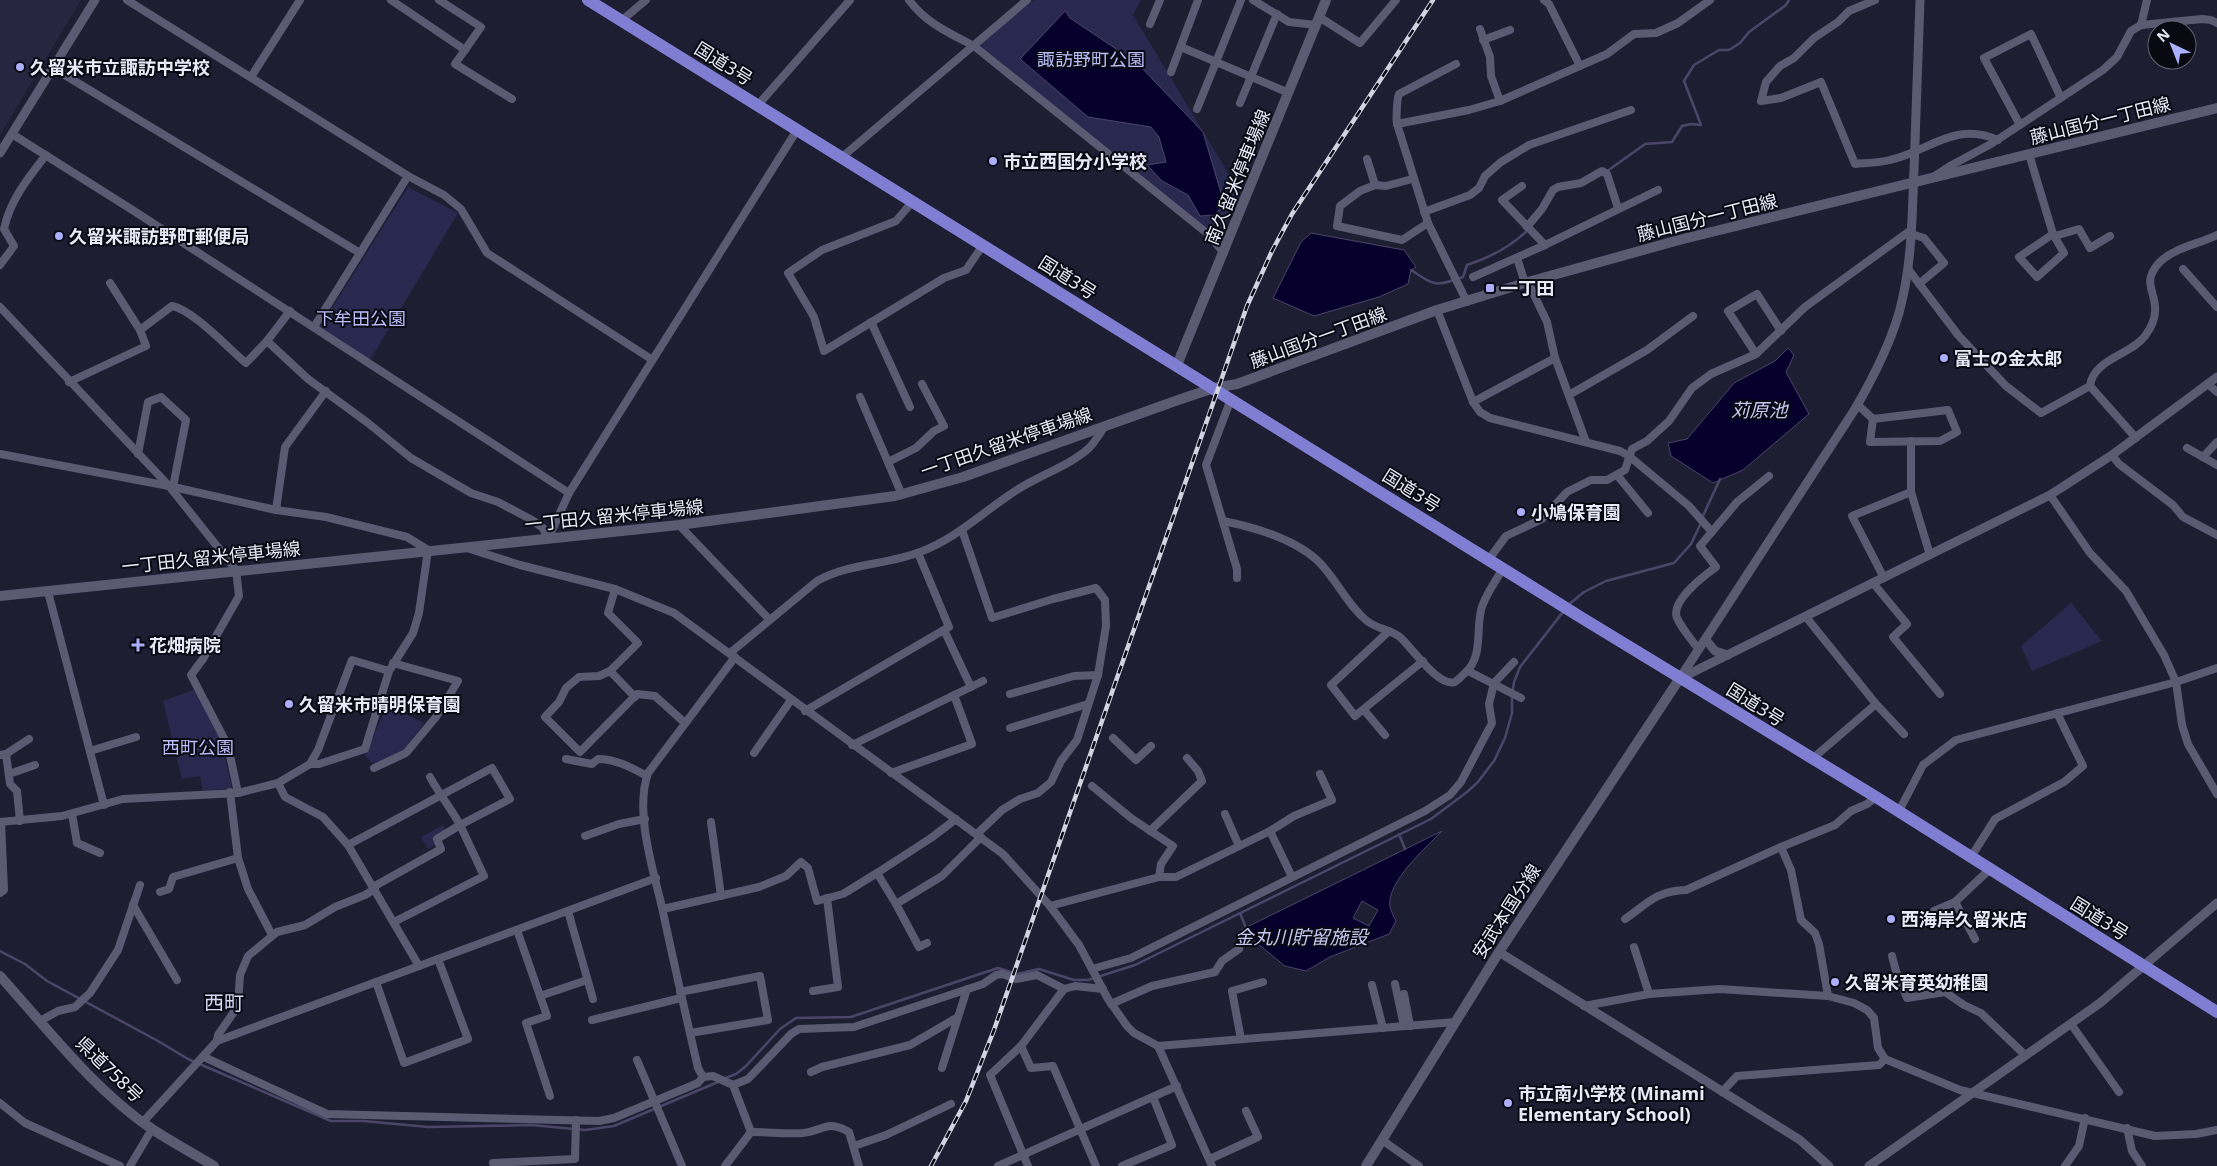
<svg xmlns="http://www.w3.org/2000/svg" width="2217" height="1166" viewBox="0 0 2217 1166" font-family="'Noto Sans','Noto Sans JP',sans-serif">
<rect width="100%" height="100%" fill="#1d1e32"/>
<polygon fill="#262640" points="0,0 81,0 0,135"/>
<g fill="#29294f">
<polygon points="1034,0 1141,0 1133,15 1242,196 1216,239 977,43"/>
<polygon points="408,187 458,213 370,360 320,327"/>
<polygon points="2071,603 2102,641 2032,671 2021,646"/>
<polygon points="196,689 220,735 232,788 203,791 200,776 182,779 163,701"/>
<polygon points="387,705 424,723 402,752 373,763 365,756"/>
<polygon points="443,825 446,830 433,837 437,844 428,849 421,837"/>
</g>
<g fill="#08002c" stroke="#4b4669" fill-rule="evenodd">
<polygon points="1065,11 1070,18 1137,63 1203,132 1224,203 1215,215 1200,216 1188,195 1162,181 1147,165 1166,162 1159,137 1151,127 1088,117 1020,59"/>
<polygon points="1311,233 1404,250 1416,267 1411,270 1408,284 1379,297 1314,316 1273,298 1301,242"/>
<polygon points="1788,348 1794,355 1786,372 1809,414 1743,470 1713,483 1671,456 1668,443 1687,439 1734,383 1775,361"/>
<path d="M 1442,831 C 1426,848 1386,882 1390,907 C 1391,911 1394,917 1396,921 L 1389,934 L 1330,957 L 1306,971 L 1285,966 L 1241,930 ZM 1362,901 L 1378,910 L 1369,926 L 1353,918 Z"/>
</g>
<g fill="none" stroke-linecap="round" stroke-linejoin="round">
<g stroke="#4b4669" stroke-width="2.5">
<polyline points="1606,172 1645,144 1672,142 1682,126 1691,124 1701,125 1684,81 1694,65 1719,50 1729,50 1740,43 1749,32 1786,5 1789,0"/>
<path d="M 1411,270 C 1435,286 1435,287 1463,277 L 1467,265 C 1489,258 1511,246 1528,230"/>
<polyline points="1702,518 1720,479"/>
<polyline points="1568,605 1584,592 1606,581 1674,563 1691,544 1701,523"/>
<polyline points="1399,834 1405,849"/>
<polyline points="1240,913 1246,928"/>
<polyline points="0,951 25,964 47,981 158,1041 188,1059 331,1121 364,1121 428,1127 531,1125 585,1130 614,1126 718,1082"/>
<polyline points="723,1079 736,1074 746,1066 780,1029 796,1018 851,1017 998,968 1017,974 1039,969 1074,980 1088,980 1135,965 1431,819 1467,792 1477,783 1494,761 1505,738 1512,713 1512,696 1514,682 1520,667 1563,612"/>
</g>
<g stroke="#5a5b73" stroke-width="8">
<polyline points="127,0 408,176 444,195 461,209 487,253 651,359"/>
<polyline points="391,0 465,50"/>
<polyline points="439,0 481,27 455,64 512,99"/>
<path d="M 909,0 C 926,23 949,33 974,46 L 1208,234 L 1224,253"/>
<polyline points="1253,0 1289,22 1316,25"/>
<polyline points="1544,0 1549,4 1580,66"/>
<path d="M 1875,0 L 1849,11 L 1838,22 L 1814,38 L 1794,58 L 1780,66 L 1766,82 L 1761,101 L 1781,98 L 1821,82 L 1855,164 C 1866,163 1879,163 1890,160 C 1930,151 1954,121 1998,140"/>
<polyline points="1319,17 1360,43 1396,0"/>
<polyline points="621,21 646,0"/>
<polyline points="1150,24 1160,0"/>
<polyline points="2141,25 2147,0"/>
<polyline points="1480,29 1490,57 1491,76 1500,101"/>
<polyline points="1483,40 1510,30"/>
<polyline points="1181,47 1289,93"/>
<polyline points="53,68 360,253"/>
<polyline points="1171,72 1198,0"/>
<polyline points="251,77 300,0"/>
<polyline points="1240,103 1277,14"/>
<polyline points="758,105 850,0"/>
<polyline points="1197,109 1241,0"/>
<path d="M 1397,124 C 1396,119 1397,98 1399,94 L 1456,64"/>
<polyline points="2020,125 1984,58 2031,34 2061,98"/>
<polyline points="12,134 134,211 569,493"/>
<polyline points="2029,154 2053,234 2064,253 2037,277 2019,257 2053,234"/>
<polyline points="842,157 1027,0"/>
<polyline points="1367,159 1375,185"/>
<polyline points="1936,175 1950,166 1991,144 2103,70 2117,57 2131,31 2141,25 2202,19 2211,20 2217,23"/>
<polyline points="1412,179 1386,186 1375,185 1360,191 1340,206 1337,226 1402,240 1428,223"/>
<polyline points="1522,186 1502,200 1545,245"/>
<polyline points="913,201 896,221 822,250 788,273 814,317 824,351 944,278 966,270 983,245"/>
<polyline points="1424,212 1470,195 1479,188 1485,176 1501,162 1529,145 1631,110"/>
<polyline points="1527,227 1542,209 1553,190 1558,187 1581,183 1602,171 1607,174 1618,208"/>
<polyline points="1911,234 1924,238 1944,263 1919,284"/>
<polyline points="2055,236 2079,229 2090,248 2110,236"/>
<polyline points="1517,258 1525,283"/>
<path d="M 0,265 L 14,246 L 4,229 C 10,200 28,178 46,155"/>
<polyline points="1908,269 1958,335 2006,386 2041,413 2090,386 2136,438"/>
<polyline points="2183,269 2217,307"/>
<polyline points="1473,277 1545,245 1658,190"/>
<polyline points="1528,282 1547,322 1555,358 1586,442"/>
<polyline points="110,283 140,330"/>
<polyline points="1467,302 1428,223 1397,124 1469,110 1500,101 1607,54 1634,34 1656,33 1678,23 1710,0"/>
<polyline points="0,307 169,486 236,570 239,596 203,659 191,675 228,746 238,793"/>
<polyline points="1437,310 1473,402 1480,412 1490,418 1620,451 1629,456 1689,506 1712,532"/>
<polyline points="871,322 910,407"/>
<polyline points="314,327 408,176"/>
<polyline points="267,341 308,379 368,423 411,458 471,493 498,502 532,520 543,528 548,539"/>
<polyline points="1756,354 1728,311 1757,294 1781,331"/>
<path d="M 69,382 L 146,346 L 140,330 L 172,306 C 193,310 228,348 246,363 L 267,341 L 290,311"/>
<polyline points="2208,384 2217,392"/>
<path d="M 2090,386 C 2093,359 2131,355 2145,336 C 2151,328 2156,317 2155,307 C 2154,289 2143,282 2158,264 C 2172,248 2199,244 2217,235"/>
<polyline points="1569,395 1647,350 1693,316"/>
<polyline points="860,397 902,495"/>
<polyline points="1231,399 1206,465 1237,569 1237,578"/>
<polyline points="1473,402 1555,358"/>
<polyline points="1858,405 1873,419 1948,410 1957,432 1940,441 1870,442 1873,419"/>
<polyline points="1911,441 1911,492 1930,555"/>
<polyline points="2187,448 2217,465"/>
<polyline points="0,454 169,486 276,510 326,517 407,537 428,550 419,613 413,633 389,671 365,749 319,764 310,764 278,783 238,793 123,799 62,816 0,822"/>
<polyline points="138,454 148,402 161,397 186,420 173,487"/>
<polyline points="2112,455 2119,464 2173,505 2183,517 2217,535"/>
<polyline points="2203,457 2217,442"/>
<polyline points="888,462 916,448 934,431 944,426 922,384"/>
<polyline points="1617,475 1648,513"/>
<polyline points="2050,495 2090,553 2126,591 2164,655 2176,682 2182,725 2188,744 2217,794"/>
<polyline points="276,510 285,447 326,391"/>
<path d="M 1223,521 C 1253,527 1294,539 1317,560 C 1336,578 1347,605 1367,621 C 1377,629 1392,630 1401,638 C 1411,647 1439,688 1455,682 C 1458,680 1463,675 1466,672 C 1485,654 1474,625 1483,604 C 1488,591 1497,579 1503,568"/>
<polyline points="679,525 769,619"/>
<polyline points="962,530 992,618 1053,599 1096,588 1105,600 1106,626 1098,675 1077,740 1061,761 1051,782 1038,793 1020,799 1002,810 977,834"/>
<polyline points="548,539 569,493 797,130"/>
<polyline points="467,548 520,565 615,589 674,613 1003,854 1050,906 1079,945 1108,999 1127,1026 1134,1033 1158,1046 1455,1022"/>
<polyline points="1489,559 1506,536 1542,519 1567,492 1591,480 1607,480 1625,470 1632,449 1647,441 1669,421 1692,388 1711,374 1756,354 1805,307 1911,230"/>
<polyline points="1884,578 1852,516 1911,492"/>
<polyline points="1873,583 1907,624 1893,637 1940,694"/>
<polyline points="615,589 608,613 638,643 610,671 599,676 579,677 566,688 559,702 545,717 580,752 637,694 655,696 685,723"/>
<polyline points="48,592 104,805"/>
<polyline points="1806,617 1876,704 1904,734"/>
<polyline points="944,630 971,687"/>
<polyline points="1389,631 1331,685 1355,716 1423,661"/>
<path d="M 1699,650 C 1692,640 1682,629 1677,618 C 1670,601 1705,575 1716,567 L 1700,546 L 1737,502 L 1769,476"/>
<path d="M 730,653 L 817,581 C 849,563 887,565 920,552 C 958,538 986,509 1020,488 C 1042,474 1069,466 1089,448 C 1095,442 1100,433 1105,426"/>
<path d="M 735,657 L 648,773 C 634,814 654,871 663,912 C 674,964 686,1016 698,1068 L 703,1077 L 713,1076 L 733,1085 L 751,1132"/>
<polyline points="610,671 635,697"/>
<polyline points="1468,671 1521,698"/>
<polyline points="1010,694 1074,676 1098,675"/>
<polyline points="1364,710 1385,735"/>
<polyline points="805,711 949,627 918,553"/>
<polyline points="1010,728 1088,704"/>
<polyline points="1113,738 1136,760 1151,746"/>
<polyline points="852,745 983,681"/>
<polyline points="90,751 136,737"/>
<polyline points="754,753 791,700"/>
<polyline points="6,754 29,739"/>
<polyline points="0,755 6,754 10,784 17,791 20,821"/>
<path d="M 566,759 L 592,764 L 598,759 C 616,759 632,768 647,776"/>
<polyline points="1812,759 1876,704"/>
<polyline points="310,764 318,750 352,660 389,671"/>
<polyline points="374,768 406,753 436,717 458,681 393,663"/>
<polyline points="891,773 972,744 954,695"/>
<polyline points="9,774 35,765"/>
<polyline points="278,783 285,797 323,817 348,845 419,966"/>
<polyline points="230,792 238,858 248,889 272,935"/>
<polyline points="1899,811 1923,765 1956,740 2176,682 2217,668"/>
<polyline points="72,814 77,843 100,853"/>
<polyline points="1225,814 1239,846"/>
<polyline points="711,822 721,896"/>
<polyline points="1150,831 1202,781 1198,771 1187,758"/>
<polyline points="1270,831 1294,816 1332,800 1320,774"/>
<polyline points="585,836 619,824 645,819"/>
<path d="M 348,845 L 492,768 L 510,799 L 460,825 C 451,808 439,794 430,777"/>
<polyline points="1781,847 1791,870 1801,920 1815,933 1819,944 1828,996"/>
<polyline points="1971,857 1995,819 2064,782 2083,766 2057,713"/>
<polyline points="877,873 931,838 956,819"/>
<polyline points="1159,877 1176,877 1270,831 1292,877"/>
<polyline points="373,887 441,849 437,839 460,825 484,876 394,922"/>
<polyline points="160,892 169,889 173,877 238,858"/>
<polyline points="0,893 4,890 1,822"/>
<polyline points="896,904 919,947 927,943"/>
<polyline points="133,905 177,980"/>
<polyline points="1050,906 1159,877 1161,864 1173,846 1131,818 1092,786"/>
<polyline points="663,909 759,887 786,876 801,862 808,868 817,901 843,894 877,873 896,904 942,876 981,837"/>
<polyline points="568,911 593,999"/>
<polyline points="1934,911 1955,902"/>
<path d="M 1625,919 C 1648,903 1656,891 1686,890 L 1781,847 L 1835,825 L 1851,811 L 1867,804 L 1876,797"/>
<polyline points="517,930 547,1016 526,1023 550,1096"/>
<polyline points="1975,939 1955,902 1990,869"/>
<polyline points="1634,947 1649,994"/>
<polyline points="1892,956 1896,971 1907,998 1945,992 1964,1005 1981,1013 2025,1055"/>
<polyline points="1092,969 1131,958 1425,811 1450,795 1461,782 1492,723 1489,704 1494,683 1514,662"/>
<polyline points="376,982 404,1063 468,1039 438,959"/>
<polyline points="1395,984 1404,1026"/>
<polyline points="1372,985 1383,1028"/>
<polyline points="813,991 838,987 827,898"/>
<polyline points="680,992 760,976 768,1020 690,1033"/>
<polyline points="1404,994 1410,1026"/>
<polyline points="540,996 587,980"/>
<polyline points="1111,1004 1152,986 1215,972 1222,961 1239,949"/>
<polyline points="1584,1006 1649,994 1720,989 1828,996 1854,1003 1867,1010 1874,1018 1878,1048 1885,1059 1960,1090 2155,1136 2196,1134 2217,1130"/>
<polyline points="592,1020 681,998"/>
<polyline points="40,1021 58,1011 75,1007 90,993 118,950 140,885"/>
<polyline points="2071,1024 2119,1092"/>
<polyline points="1241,1039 1232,991 1263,982"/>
<polyline points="217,1041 218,1035 238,1006 240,975 248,956 277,932 305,925 335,907 365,895 375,889"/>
<polyline points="1021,1046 1031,1068 1053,1066 1096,1166"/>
<polyline points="1158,1046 1212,1166"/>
<polyline points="204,1057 327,1114 599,1121 614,1118 698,1083 703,1077"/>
<polyline points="637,1060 682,1166"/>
<polyline points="942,1068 967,989"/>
<polyline points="811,1072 822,1067 910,1045 958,1017"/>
<polyline points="733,1085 748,1079 791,1034 799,1029 854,1027 983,984 996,975 1002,974 1016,979 1037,975 1064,989 1075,986 1103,989"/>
<polyline points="1722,1092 1737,1076 1879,1065 1885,1059"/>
<polyline points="0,1103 25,1123 120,1166"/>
<polyline points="143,1122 217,1041 656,878"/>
<polyline points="2127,1128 2132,1151 2142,1166"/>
<path d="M 751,1132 C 768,1132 786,1134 803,1133 C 824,1131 826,1119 849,1132 L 859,1166"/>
<polyline points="1382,1140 1419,1166"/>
<polyline points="854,1146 886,1135 951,1104"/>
<polyline points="1210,1159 1258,1137 1246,1111"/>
<polyline points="493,1163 575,1159 576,1120"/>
<polyline points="130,1166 152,1129"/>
<polyline points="725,1166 751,1132"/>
<polyline points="998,1166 1177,1086"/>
<polyline points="1028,1166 990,1075 1021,1046 1064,989"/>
<polyline points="1122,1166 1172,1145 1153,1097"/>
<polyline points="2065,1166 2079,1146 2085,1118"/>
</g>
<g stroke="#5a5b73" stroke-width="9">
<polyline points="0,153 95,0"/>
<polyline points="1706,640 1715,651 1728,655"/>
<polyline points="1683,677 2050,495 2112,455 2217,377"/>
<path d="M 1680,678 L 1855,409 C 1873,378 1889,347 1899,313 C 1912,266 1912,218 1914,170 C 1916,113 1918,57 1920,0"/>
<polyline points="1499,952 1800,1140 1829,1166"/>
<polyline points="1869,1166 2100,1003 2217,903"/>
</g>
<g stroke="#5a5b73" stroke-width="10">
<polyline points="1177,365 1326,0"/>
<polyline points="0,596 679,525 895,496 963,477 1181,399 1214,388 1237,384 1437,310 1528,282 1679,240 2217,108"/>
<path d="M 0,976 C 47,1028 93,1089 152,1129 C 172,1142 194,1154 214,1166"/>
<polyline points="1366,1166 1499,952 1680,678"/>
</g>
<polyline stroke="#7f7ed2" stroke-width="12" points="588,0 1582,618 1876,797 2217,1012"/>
<defs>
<polyline id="rail" points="931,1166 966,1101 994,1030 1247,306 1272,251 1292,214 1433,0"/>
</defs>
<use href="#rail" stroke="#d2d3e2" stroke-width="4.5"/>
<use href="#rail" stroke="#090912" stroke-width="2.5" stroke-dasharray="8" stroke-linecap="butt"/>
</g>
<g fill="#acaffb" stroke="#090912" stroke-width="2">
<circle cx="20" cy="67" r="5"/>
<circle cx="993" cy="161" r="5"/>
<circle cx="59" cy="236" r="5"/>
<rect x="1485" y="283" width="10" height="10" rx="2.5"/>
<circle cx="1944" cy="358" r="5"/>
<circle cx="1521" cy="512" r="5"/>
<path d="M135.5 637.5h5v5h5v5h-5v5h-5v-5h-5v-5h5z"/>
<circle cx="289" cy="704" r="5"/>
<circle cx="1891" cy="919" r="5"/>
<circle cx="1835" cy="982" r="5"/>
<circle cx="1508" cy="1103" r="5"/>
</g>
<g text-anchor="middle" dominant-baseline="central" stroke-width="4" stroke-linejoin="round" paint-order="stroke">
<g font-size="18" fill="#babdfa" stroke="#090912">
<text x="1091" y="59">諏訪野町公園</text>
<text x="361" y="318">下牟田公園</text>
<text x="198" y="747">西町公園</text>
</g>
<g font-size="18" fill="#e8e9f7" stroke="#090912">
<text transform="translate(724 63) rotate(32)">国道3号</text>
<text transform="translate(2100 120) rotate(-14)">藤山国分一丁田線</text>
<text transform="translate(1237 177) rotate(-68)">南久留米停車場線</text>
<text transform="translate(1707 217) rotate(-14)">藤山国分一丁田線</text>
<text transform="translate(1068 277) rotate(32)">国道3号</text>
<text transform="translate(1318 337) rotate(-20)">藤山国分一丁田線</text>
<text transform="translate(1006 442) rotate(-19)">一丁田久留米停車場線</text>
<text transform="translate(1412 490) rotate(32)">国道3号</text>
<text transform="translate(614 515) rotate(-6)">一丁田久留米停車場線</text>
<text transform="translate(211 557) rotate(-6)">一丁田久留米停車場線</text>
<text transform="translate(1756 704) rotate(32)">国道3号</text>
<text transform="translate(1506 911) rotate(-57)">安武本国分線</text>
<text transform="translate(2100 918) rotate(32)">国道3号</text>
<text transform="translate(110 1069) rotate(44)">県道758号</text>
</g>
<g font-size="18" font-weight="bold" fill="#e8e9f7" stroke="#090912" text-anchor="start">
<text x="30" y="67">久留米市立諏訪中学校</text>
<text x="1003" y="161">市立西国分小学校</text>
<text x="69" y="236">久留米諏訪野町郵便局</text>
<text x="1500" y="288">一丁田</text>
<text x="1954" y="358">富士の金太郎</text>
<text x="1531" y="512">小鳩保育園</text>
<text x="149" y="645">花畑病院</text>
<text x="299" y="704">久留米市晴明保育園</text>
<text x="1901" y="919">西海岸久留米店</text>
<text x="1845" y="982">久留米育英幼稚園</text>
<text x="1518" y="1093">市立南小学校 (Minami<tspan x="1518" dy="21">Elementary School)</tspan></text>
</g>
<g font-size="19" font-style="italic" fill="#c4c7f0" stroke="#090912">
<text x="1759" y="410">苅原池</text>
<text x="1301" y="937">金丸川貯留施設</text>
</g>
<g font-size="20" fill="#d6d8f5" stroke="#090912">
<text x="224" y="1002">西町</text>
</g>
</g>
<g transform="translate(2172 45) rotate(317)"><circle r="24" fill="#090912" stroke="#62636e"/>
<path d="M0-4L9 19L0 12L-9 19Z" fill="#acaffb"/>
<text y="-8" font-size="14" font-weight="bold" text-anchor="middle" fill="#e8e9f7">N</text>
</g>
</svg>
